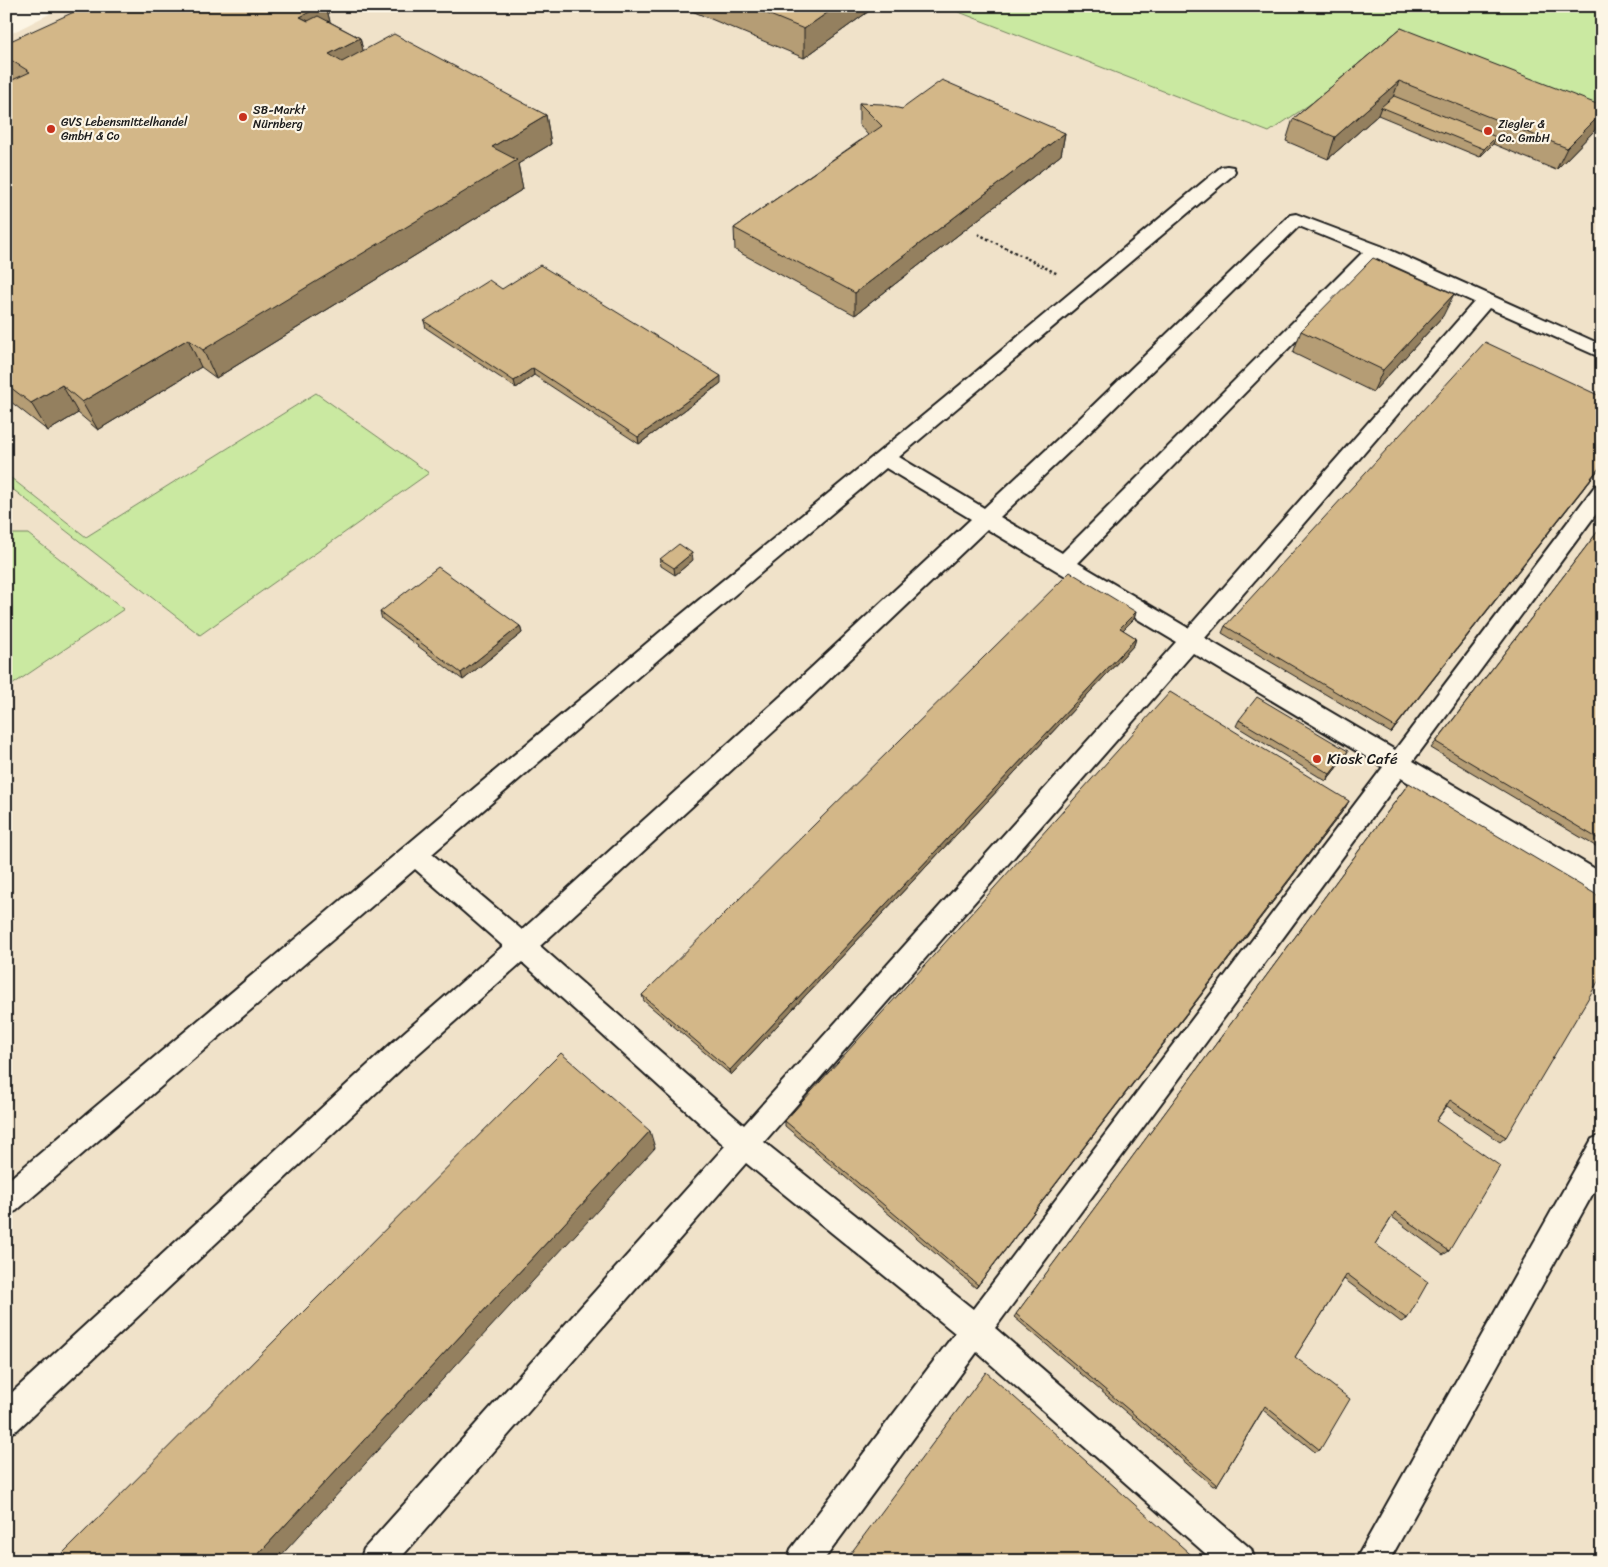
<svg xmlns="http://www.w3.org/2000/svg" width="1608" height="1567" viewBox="0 0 1608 1567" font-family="Sriracha,sans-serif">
<rect width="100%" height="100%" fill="#fcf5e5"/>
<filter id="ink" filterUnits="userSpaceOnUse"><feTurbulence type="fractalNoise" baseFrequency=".02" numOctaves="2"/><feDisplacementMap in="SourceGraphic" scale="10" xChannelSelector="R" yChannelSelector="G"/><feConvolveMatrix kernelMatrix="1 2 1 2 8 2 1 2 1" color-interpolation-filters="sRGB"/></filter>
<g filter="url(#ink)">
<polygon fill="#f0e2c9" points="65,6 947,6 1403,41 1602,119 1602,1561 6,1561 6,689 123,609 28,534 6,534 6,484 200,635 316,393 86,537 6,474 6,36"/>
<g fill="#cae9a1" stroke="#73825e">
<polygon points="947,6 1602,6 1602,119 1403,41 1269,132 946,7"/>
<polygon points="316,393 429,473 200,635 6,484 6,474 86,537"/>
<polygon points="6,534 28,534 124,609 6,689"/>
</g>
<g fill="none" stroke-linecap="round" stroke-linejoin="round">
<defs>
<g id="lane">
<path d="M 1227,166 L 1233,167 L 1235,171 L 1233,175 L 899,457 L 984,508 L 1077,421 L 1290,215 L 1296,214 L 1381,246 L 1602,345 L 1602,358 L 1489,308 L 1205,638 L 1395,750 L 1595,486 L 1602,484 L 1602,506 L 1413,761 L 1602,873 L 1602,897 L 1593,894 L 1401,778 L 995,1328 L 1251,1549 L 1255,1561 L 1214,1561 L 977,1352 L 823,1561 L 787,1561 L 791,1549 L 955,1333 L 746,1163 L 398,1561 L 360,1561 L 364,1549 L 725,1146 L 522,962 L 411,1060 L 17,1430 L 6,1434 L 6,1398 L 393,1042 L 503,946 L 415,869 L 16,1211 L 6,1215 L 6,1182 L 666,627 L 959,386 L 1221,167 ZM 1299,226 L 1363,252 L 1062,553 L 1000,517 L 1091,431 ZM 1377,258 L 1474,302 L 1188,628 L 1078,563 ZM 886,468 L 971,519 L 781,696 L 522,930 L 432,854 L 682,639 ZM 987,529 L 1176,642 L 744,1125 L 540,946 L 797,710 ZM 1193,653 L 1383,767 L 973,1309 L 764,1142 Z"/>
<polygon points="1602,1135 1602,1177 1389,1561 1355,1561 1592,1139"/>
</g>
</defs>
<use href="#lane" stroke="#1c1c1c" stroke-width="4"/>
<polyline stroke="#1c1c1c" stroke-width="2.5" stroke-dasharray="2.5 2.5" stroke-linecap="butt" points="978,234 1058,274"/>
<use href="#lane" fill="#fcf5e5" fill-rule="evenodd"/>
</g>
<g fill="#b59d75" stroke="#1c1c1c">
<polygon points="326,6 330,22 360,38 363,51 546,115 551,144 518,164 523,189 216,378 201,367 98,430 78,413 48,431 6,398 6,83 12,80 8,77 6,75 6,43"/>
<polygon points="680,6 876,6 804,58"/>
<polygon points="1401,28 1595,130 1556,170 1493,144 1480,157 1378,115 1328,159 1286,141 1293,119"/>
<polygon points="859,103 1065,133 1061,155 855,315 735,250 734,228 868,135 859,125"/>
<polygon points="502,289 721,383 639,444 534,375 516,388 426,328 424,321"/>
<polygon points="1443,316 1373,392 1293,353 1301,331"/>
<polygon points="1602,465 1391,733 1222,633 1225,626"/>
<polygon points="1602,526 1602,850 1431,748"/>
<polygon points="660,559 693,560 675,575 661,566"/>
<polygon points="380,612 520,626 522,633 463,680 382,619"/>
<polygon points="1136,612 1134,619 1123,630 1136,638 1134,645 731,1075 644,1001 642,995"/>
<polygon points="1239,720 1344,758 1326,781 1236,726"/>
<polygon points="1409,783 1506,1137 1500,1142 1447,1106 1436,1121 1449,1251 1443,1255 1392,1217 1375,1244 1407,1319 1401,1322 1344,1279 1295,1357 1320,1450 1315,1452 1263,1410 1217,1485 1213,1486 1014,1317"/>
<polygon points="1349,801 1345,808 976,1288 785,1126 785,1121"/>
<polygon points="1602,1542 1602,1561 1593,1561"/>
</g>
<g fill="#94805f" stroke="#1c1c1c">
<polygon points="321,6 326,6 333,33 300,17"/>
<polygon points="837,6 876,6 804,58 804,29"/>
<polygon points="360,38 367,66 337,82 329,54"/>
<polygon points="1399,81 1391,103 1381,107 1378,115 1328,159 1335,137"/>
<polygon points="1602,113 1602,117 1595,130 1556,170 1567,148"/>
<polygon points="546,115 551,144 518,164 523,189 216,378 203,350 492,147"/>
<polygon points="1065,133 1061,155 855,315 855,293"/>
<polygon points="1496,137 1493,144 1480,157 1484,149"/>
<polygon points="1454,294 1443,316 1373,392 1383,370"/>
<polygon points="188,339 201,367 98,430 82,402"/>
<polygon points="533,368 534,375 516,388 514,381"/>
<polygon points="721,376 721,383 639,444 638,437"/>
<polygon points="62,385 78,413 48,431 31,403"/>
<polygon points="1602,464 1602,465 1391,733 1395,727"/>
<polygon points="692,553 693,560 675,575 674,568"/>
<polygon points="1136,612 1134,619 1118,635 1120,628"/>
<polygon points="520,626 522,633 463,680 461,673"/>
<polygon points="1136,638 1134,645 731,1075 730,1070"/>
<polygon points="1348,751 1344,758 1326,781 1330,774"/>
<polygon points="1349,801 1345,808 976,1288 978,1285"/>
<polygon points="650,1131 655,1148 276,1561 252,1561"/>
</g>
<g fill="#d3b788" stroke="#1c1c1c">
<polygon points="87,6 321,6 300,17 308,21 318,16 360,38 329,54 342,62 394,34 546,115 492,147 517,160 203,350 188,339 82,402 62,385 31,403 6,384 6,83 30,72 6,57 6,43"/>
<polygon points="748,6 837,6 804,29"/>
<polygon points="1401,28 1602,106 1602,113 1567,148 1399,81 1335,137 1293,119"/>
<polygon points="942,80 1065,133 855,293 734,228 882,126 859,103 882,104 902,109"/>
<polygon points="1394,96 1496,137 1484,149 1381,107"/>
<polygon points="1373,258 1454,294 1383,370 1301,331"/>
<polygon points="540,265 721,376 638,437 533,368 514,381 424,321 489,280 502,289"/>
<polygon points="1485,342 1602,397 1602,464 1395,727 1225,626"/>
<polygon points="1602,526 1602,841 1436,742"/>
<polygon points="679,544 692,553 674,568 660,559"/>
<polygon points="438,567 520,626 461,673 380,612"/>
<polygon points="1070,572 1136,612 1120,628 1136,638 730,1070 642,995"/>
<polygon points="1170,692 1349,801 978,1285 785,1121"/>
<polygon points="1257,697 1348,751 1330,774 1239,720"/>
<polygon points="1409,783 1602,898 1602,975 1506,1137 1450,1100 1436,1121 1500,1166 1449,1251 1395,1212 1375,1244 1428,1282 1407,1319 1347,1274 1295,1357 1350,1399 1320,1450 1265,1406 1217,1485 1016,1314"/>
<polygon points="561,1053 650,1131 252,1561 55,1561"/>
<polygon points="986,1372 1198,1561 845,1561"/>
</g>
</g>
<g fill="#c8321e" stroke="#fcf5e5" stroke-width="2">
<circle cx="243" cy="117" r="5"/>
<circle cx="51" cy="129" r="5"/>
<circle cx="1488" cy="131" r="5"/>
<circle cx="1317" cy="759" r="5"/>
</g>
<g text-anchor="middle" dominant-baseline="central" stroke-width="4.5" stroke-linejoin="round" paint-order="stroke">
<g font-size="12" fill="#1c1c1c" stroke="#fcf5e5" text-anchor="start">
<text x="253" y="110">SB-Markt<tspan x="253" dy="14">Nürnberg</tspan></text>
<text x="61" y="122">GVS Lebensmittelhandel<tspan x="61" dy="14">GmbH &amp; Co</tspan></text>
<text x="1498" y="124">Ziegler &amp;<tspan x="1498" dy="14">Co. GmbH</tspan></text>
</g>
<g font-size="15" fill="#1c1c1c" stroke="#fcf5e5" text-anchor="start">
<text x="1327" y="759">Kiosk Café</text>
</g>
</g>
<rect width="1608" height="1567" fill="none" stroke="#fcf5e5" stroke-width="25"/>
<rect x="12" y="12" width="1583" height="1542" fill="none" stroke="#1c1c1c" stroke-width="2" filter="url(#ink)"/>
</svg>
